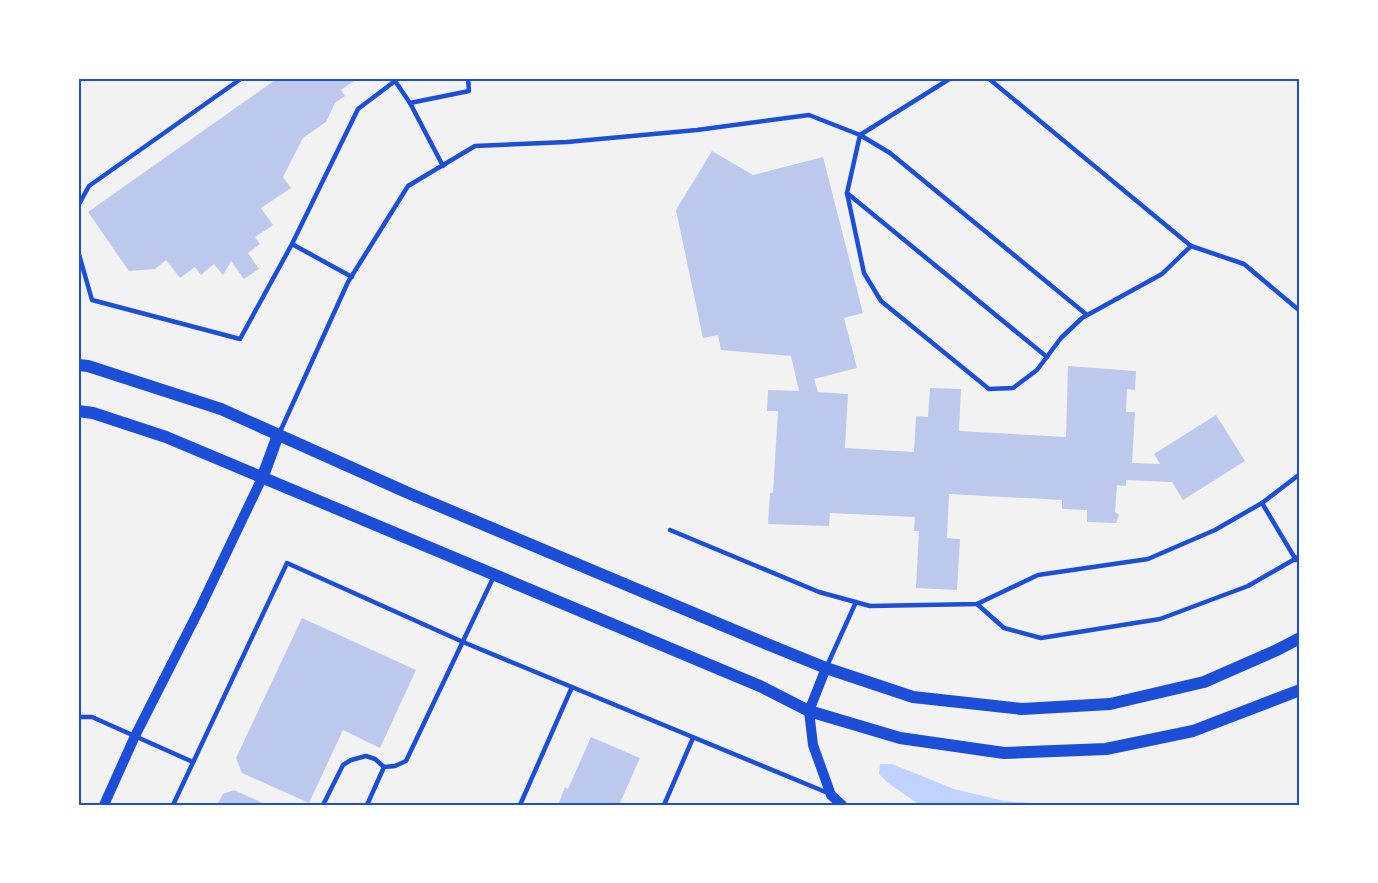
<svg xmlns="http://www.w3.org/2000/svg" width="1378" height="883" viewBox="0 0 1378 883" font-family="'Work Sans',sans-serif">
<rect width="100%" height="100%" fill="#f2f2f2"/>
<polygon fill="#bfd3fe" points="880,764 892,764 954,789 1004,801 1059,805 920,805 888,783 879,774"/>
<g fill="#bdc9ec">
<polygon points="278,78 352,78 354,81 341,90 345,96 335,103 326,122 303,138 283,177 291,188 261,208 273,225 255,237 260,244 248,253 259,269 244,279 231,261 223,275 214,264 201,275 195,267 180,278 166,260 155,269 129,271 88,212"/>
<polygon points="712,151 753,175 823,157 863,313 844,318 857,368 814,379 818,392 848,394 845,448 914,452 916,416 928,417 930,388 961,389 959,431 1066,437 1068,366 1136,371 1135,390 1127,389 1126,412 1135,412 1132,463 1160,464 1154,454 1216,415 1245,461 1183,500 1172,482 1126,480 1126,486 1117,485 1115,512 1119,515 1116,523 1087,522 1087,510 1062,509 1062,500 949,494 947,538 960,539 957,590 916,588 919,531 914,531 915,517 830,513 829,526 768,524 770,493 773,493 778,411 767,411 768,390 799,391 791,356 721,350 718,335 703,338 676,210"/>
<polygon points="302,618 416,670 380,748 343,730 309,803 242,773 236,758"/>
<polygon points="591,737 640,758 619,805 558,805 565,787 568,789"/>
<polygon points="234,790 267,805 217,805 223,794"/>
</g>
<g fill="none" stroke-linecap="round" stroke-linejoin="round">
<g stroke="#1d4ed8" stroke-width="4.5">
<polyline points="393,78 410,103 443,166"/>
<polyline points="988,78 1191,246 1244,264 1300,311"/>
<polyline points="410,103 469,91 468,78"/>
<polyline points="847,193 1047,357"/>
<polyline points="78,206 89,186 242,78"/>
<polyline points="292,244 358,109 395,81"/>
<polyline points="78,251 92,300 240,339 292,244 352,277"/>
<polyline points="1087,315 890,153 860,135 847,193 864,273 881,301 989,389 1013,388 1037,370 1061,338 1082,318 1162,274 1191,246"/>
<polyline points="279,434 348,282 408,186 475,146 567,142 697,130 809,115 860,135 951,78"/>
<polyline points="1262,503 1296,560"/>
<polyline points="670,530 819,592 870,606 977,604 1038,575 1148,559 1215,530 1262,503 1300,474"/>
<polyline points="977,604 1004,628 1041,638 1160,619 1248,586 1300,556"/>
<polyline points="826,668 856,602"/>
<polyline points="78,717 92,717 193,762"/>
<polyline points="173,805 287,563 463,642 828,793"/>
<polyline points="323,805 343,765 351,760 366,756 375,759 384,767"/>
<polyline points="367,805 384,767 395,766 406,761 494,576"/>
<polyline points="520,805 572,687"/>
<polyline points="664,805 693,738"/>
</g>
<g stroke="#1d4ed8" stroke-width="10">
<polyline points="826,668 809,711 813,745 831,795 842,805"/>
<polyline points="104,805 135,736 200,608 263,476"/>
</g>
<g stroke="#1d4ed8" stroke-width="12">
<polyline points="78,365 88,366 221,409 406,492 767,644 826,668 913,697 1022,709 1110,704 1204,682 1277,650 1300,638"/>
<polyline points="78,411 93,413 166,437 762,687 809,711 900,738 1004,753 1106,749 1193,731 1300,690"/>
<polyline points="263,476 278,435"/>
</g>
</g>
<rect width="1378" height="883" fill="none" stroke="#ffffff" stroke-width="159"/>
<rect x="80" y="80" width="1218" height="724" fill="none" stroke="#1d4ed8" stroke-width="2"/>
</svg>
